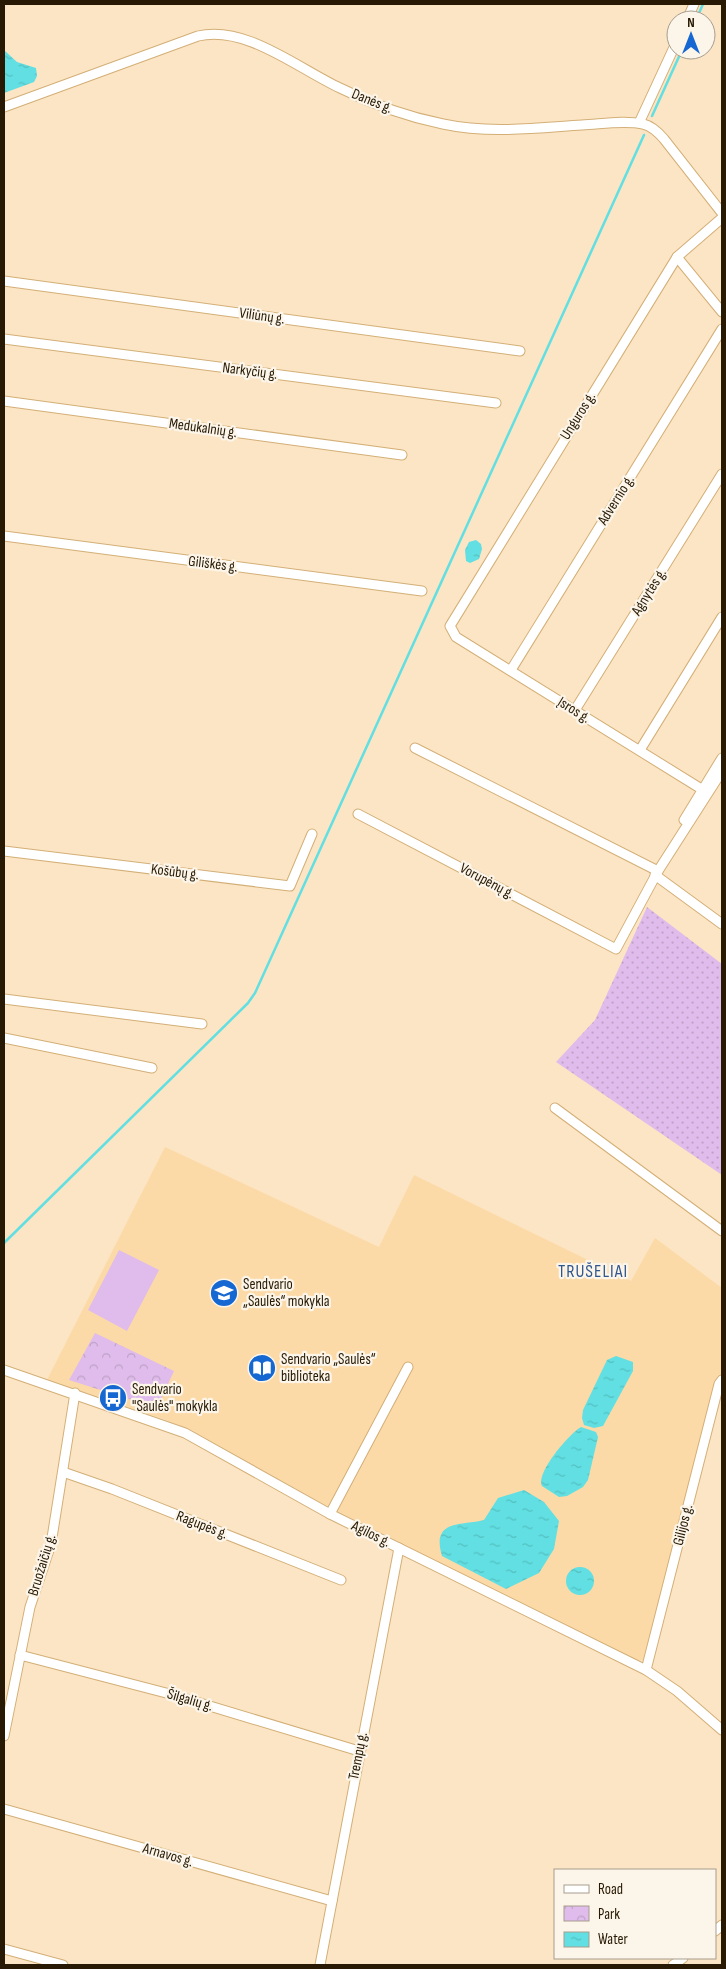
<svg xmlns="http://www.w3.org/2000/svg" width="726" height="1969" viewBox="0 0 726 1969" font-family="'Sofia Sans Condensed',sans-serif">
<defs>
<pattern id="grass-dots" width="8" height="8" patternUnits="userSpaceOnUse" patternTransform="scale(1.25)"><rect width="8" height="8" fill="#dfbceb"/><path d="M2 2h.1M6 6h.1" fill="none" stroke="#bfa1c8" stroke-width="1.8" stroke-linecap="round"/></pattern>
<pattern id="park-crowns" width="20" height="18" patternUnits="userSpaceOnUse" patternTransform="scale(1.25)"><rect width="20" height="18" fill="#dfbceb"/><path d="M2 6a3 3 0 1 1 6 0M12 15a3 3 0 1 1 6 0" fill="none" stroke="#bfa1c8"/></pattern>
<pattern id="water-ripples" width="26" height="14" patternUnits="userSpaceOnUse" patternTransform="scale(1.25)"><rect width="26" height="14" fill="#61dfe2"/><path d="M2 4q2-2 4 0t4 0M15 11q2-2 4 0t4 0" fill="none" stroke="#54bfc0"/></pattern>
</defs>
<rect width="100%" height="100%" fill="#fce5c4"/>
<polygon fill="#fcdaa7" points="165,1147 379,1247 414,1175 631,1281 655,1238 722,1288 722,1374 714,1389 643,1660 636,1661 323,1504 194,1432 166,1420 47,1380"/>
<polygon fill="url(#grass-dots)" points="647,907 722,964 722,1175 556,1062 595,1020"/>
<polygon fill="url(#park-crowns)" points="95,1333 174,1371 157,1408 69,1380"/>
<polygon fill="#dfbceb" points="119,1250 159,1270 127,1331 88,1310"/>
<g fill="url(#water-ripples)">
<polygon points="4,50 17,62 36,68 37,76 34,82 4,93"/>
<polygon points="476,540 481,544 482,549 479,559 470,563 466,561 465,550 469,542"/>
<polygon points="616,1356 633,1362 633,1371 603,1426 594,1428 584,1425 582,1418 583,1410 607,1360"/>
<path d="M 581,1427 L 596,1432 L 598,1437 L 588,1480 L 583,1487 L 567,1496 L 559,1497 L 542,1486 C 535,1473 570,1433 581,1427 Z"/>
<path d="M 524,1490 L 544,1502 L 559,1521 L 554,1549 L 539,1573 L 506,1589 L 442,1556 C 431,1519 461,1526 484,1520 L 498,1498 Z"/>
<circle cx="580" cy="1581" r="14"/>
</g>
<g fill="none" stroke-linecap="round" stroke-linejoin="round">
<g stroke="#61dfe2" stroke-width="2.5">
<polyline points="696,20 703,4"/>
<polyline points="652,116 682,50"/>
<polyline points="4,1243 248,1003 255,993 644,135"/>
</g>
<defs>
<g id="street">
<polyline points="687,20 694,4"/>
<path d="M 4,107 L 198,36 C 246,25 297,68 340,88 C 372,104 408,117 443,124 C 489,134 536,128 582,125 C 602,124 624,120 643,124 C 652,126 658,132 664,139 L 722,213"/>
<polyline points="639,123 676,43"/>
<polyline points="677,257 722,312"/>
<polyline points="4,281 520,351"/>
<polyline points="4,339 496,403"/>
<polyline points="4,401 402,455"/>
<polyline points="4,536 422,591"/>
<polyline points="511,670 722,329"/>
<polyline points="575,710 722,474"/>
<polyline points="415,748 658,871"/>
<polyline points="640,750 722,617"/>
<polyline points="703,790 456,637 450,626 677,257 722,218"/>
<polyline points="358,814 616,949 658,871 722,771"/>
<polyline points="684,820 722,758"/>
<polyline points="4,851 290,886 312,834"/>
<polyline points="655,875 722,924"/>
<polyline points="4,999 202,1024"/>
<polyline points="4,1038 152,1068"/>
<polyline points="555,1108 722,1231"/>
<polyline points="4,1370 185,1433 330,1514 646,1670 677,1691 722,1730"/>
<polyline points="63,1472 112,1489 341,1580"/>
<polyline points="330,1514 408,1367"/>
<polyline points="20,1655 170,1694 359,1751"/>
<polyline points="646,1670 719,1384 722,1380"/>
<polyline points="4,1736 30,1607 51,1544 75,1393"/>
<polyline points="4,1809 332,1901"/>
<polyline points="715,1931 722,1925"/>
<polyline points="4,1949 63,1965"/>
<polyline points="320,1965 399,1548"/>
<polyline points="673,1965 683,1958"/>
</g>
</defs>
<use href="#street" stroke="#d3af77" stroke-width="11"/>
<use href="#street" stroke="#fff" stroke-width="9"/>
</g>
<defs>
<symbol id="school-disc" viewBox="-11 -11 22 22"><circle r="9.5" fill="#1567d1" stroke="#fcf5ea"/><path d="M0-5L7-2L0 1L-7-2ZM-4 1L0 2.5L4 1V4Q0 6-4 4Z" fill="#fff"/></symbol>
<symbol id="library-disc" viewBox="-11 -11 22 22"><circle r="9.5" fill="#1567d1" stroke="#fcf5ea"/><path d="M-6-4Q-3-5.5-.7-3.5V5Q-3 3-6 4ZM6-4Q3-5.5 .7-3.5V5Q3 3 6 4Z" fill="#fff"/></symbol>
<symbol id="bus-disc" viewBox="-11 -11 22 22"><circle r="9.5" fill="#1567d1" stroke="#fcf5ea"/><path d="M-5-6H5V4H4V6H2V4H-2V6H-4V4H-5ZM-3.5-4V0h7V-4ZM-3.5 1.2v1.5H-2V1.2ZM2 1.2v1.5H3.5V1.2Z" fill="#fff"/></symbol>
</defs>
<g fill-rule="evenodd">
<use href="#school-disc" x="208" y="1277" width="32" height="32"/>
<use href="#library-disc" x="246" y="1352" width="32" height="32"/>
<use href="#bus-disc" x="97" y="1382" width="32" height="32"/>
</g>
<g text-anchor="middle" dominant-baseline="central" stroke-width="4.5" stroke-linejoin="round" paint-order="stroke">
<g font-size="15" fill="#271903" stroke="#fcf5ea">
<text transform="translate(372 101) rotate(22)">Danės g.</text>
<text transform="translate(262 316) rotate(8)">Viliūnų g.</text>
<text transform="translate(250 371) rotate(7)">Narkyčių g.</text>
<text transform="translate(578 416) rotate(-58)">Unguros g.</text>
<text transform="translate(203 428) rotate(8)">Medukalnių g.</text>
<text transform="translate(616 500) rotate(-58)">Advernio g.</text>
<text transform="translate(213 564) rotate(7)">Giliškės g.</text>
<text transform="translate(649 592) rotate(-58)">Agnytės g.</text>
<text transform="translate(574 710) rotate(32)">Įsros g.</text>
<text transform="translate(175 872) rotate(7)">Košūbų g.</text>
<text transform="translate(487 881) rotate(28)">Vorupėnų g.</text>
<text transform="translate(202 1525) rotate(21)">Ragupės g.</text>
<text transform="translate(683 1525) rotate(-76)">Gilijos g.</text>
<text transform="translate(371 1534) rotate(26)">Agilos g.</text>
<text transform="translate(42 1565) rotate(-73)">Bruožaičių g.</text>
<text transform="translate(190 1700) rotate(16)">Šilgalių g.</text>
<text transform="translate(358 1756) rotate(-79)">Trempų g.</text>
<text transform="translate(168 1855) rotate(16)">Arnavos g.</text>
</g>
<g font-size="15" fill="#271903" stroke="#fcf5ea" text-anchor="start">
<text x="243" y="1284">Sendvario<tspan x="243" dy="17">„Saulės“ mokykla</tspan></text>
<text x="281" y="1359">Sendvario „Saulės“<tspan x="281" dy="17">biblioteka</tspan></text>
<text x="132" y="1389">Sendvario<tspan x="132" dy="17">"Saulės" mokykla</tspan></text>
</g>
<g font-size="18" letter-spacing="1" fill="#30568c" stroke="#fcf5ea">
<text x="593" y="1271">TRUŠELIAI</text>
</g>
</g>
<rect width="726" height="1969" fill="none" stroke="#271903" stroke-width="10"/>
<rect x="554" y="1869" width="162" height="90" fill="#fcf5ea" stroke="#a79d8e"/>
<rect x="564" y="1885" width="25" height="8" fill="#ffffff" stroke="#a79d8e"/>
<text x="598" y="1894" font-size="15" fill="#271903">Road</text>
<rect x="564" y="1906" width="25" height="15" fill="url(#park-crowns)" stroke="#a79d8e"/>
<text x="598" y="1919" font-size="15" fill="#271903">Park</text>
<rect x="564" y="1932" width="25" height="15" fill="url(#water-ripples)" stroke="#a79d8e"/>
<text x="598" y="1944" font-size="15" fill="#271903">Water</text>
<g transform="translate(691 35)"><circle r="24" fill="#fcf5ea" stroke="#a79d8e"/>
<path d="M0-4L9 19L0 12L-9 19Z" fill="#1567d1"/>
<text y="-8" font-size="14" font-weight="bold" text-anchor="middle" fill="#271903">N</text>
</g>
</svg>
